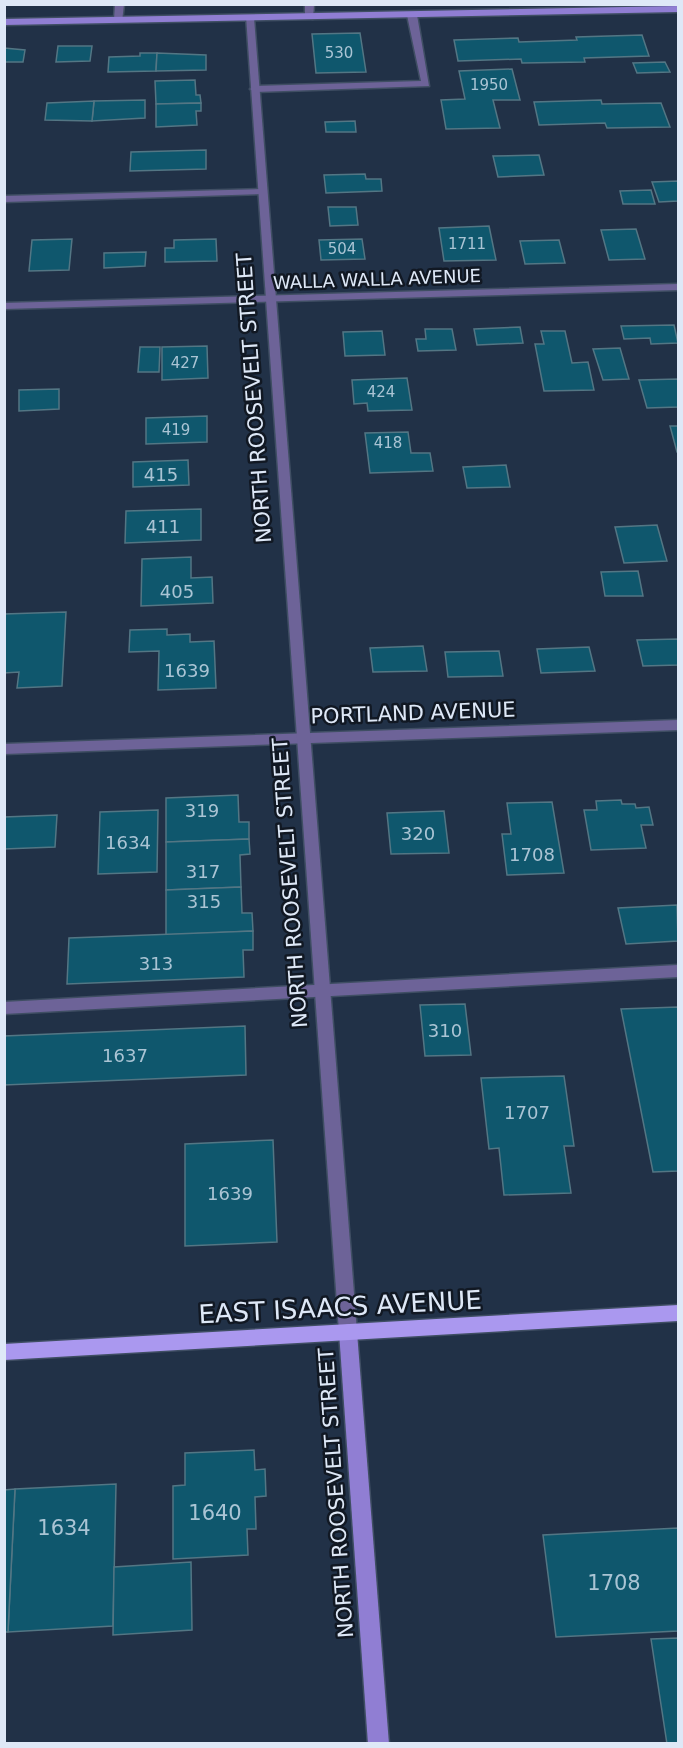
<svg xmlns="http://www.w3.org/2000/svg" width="683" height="1748" viewBox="0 0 683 1748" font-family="'DejaVu Sans',sans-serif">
<rect width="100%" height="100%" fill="#213147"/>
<g fill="#0f576d" stroke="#537684" stroke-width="1.5">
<polygon points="360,33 366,72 316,73 312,34"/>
<polygon points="642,35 649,56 584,58 585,62 522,63 521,59 458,61 454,40 518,38 519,42 577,40 576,37"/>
<polygon points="58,46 92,46 90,61 56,62"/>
<polygon points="4,48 25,50 23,62 4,62"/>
<polygon points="140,53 157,53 156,71 108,72 109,57 140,56"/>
<polygon points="157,53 206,55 206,70 156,71"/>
<polygon points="665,62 670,72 637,73 633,63"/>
<polygon points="512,69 520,100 493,100 500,128 446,129 441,100 465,99 459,71"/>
<polygon points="195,80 196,95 200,95 201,103 156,104 155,81"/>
<polygon points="145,100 145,118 92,121 94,101"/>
<polygon points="601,100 602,104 661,103 670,127 607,128 605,123 539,125 534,102"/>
<polygon points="94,101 92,121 45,120 47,103"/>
<polygon points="201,103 201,111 196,111 197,125 156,127 156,104"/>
<polygon points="355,121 356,132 326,132 325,122"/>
<polygon points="206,150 206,169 130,171 131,152"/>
<polygon points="539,155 544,175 498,177 493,156"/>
<polygon points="365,174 366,179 381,179 382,191 326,193 324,175"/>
<polygon points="678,181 678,201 659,202 652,182"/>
<polygon points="651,190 655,204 623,204 620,191"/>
<polygon points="328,207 356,207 358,225 330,226"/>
<polygon points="489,226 496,260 444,261 439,228"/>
<polygon points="636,229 645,259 609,260 601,230"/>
<polygon points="72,239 69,270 29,271 32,240"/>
<polygon points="216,239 217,261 165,262 165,248 174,248 174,240"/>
<polygon points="362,239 365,259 321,260 319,240"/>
<polygon points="559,240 565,263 525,264 520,241"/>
<polygon points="146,252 145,266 104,268 104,253"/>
<polygon points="674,325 678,343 651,344 650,338 624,339 621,326"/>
<polygon points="520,327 523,343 477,345 474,329"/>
<polygon points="425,329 452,329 456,350 418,351 416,339 426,339"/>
<polygon points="382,331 385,355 345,356 343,332"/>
<polygon points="541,331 565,331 572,363 588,362 594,390 544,391 535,344 544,344"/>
<polygon points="207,346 208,378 162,380 162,347"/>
<polygon points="140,347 160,347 159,372 138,372"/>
<polygon points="620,348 629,379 603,380 593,349"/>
<polygon points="407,378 412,410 368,411 367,403 354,404 352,380"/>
<polygon points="678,379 678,407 647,408 639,380"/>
<polygon points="59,389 59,409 19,411 19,390"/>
<polygon points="207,416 207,442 146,444 146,418"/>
<polygon points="670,426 678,426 678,452 677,452"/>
<polygon points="408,432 411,453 430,453 433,471 370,473 365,433"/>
<polygon points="188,460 189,485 133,487 133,462"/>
<polygon points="506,465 510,487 467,488 463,467"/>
<polygon points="201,509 201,540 125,543 126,511"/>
<polygon points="657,525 667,561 624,563 615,527"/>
<polygon points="191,557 191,578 212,577 213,603 141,606 142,559"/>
<polygon points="638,571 643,596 605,596 601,572"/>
<polygon points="66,612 62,686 17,688 19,672 4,673 4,614"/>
<polygon points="167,629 167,635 190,634 190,642 214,641 216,688 158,690 159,651 129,652 130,630"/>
<polygon points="678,639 678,665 643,666 637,640"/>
<polygon points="423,646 427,671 373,672 370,648"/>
<polygon points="589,647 595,671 541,673 537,649"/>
<polygon points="499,651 503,676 448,677 445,652"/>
<polygon points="238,795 239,822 249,822 249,839 166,842 166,798"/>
<polygon points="621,800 622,804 635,804 636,808 649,807 653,825 641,825 646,848 591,850 584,810 597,810 596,801"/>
<polygon points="552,802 564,873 507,875 502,834 511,834 507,803"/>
<polygon points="158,810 157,872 98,874 100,812"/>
<polygon points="444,811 449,853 391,854 387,813"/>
<polygon points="57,815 55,847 4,849 4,817"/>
<polygon points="249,839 250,854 240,855 241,887 166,890 166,842"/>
<polygon points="241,887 242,913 252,913 253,931 166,935 166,890"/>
<polygon points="677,905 678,941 626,944 618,908"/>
<polygon points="253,931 253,950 243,950 244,977 67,984 69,938"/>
<polygon points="465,1004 471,1055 425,1056 420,1005"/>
<polygon points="678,1007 678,1171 653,1172 621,1009"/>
<polygon points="245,1026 246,1075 4,1085 4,1036"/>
<polygon points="564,1076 574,1146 564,1146 571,1193 504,1195 499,1148 489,1149 481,1078"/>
<polygon points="273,1140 277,1242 185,1246 185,1144"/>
<polygon points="254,1450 255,1470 265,1469 266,1496 255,1497 256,1529 247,1529 248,1555 173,1559 173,1486 185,1485 185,1453"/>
<polygon points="116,1484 113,1626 8,1632 15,1489"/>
<polygon points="15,1489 8,1632 4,1632 4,1490"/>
<polygon points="678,1528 678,1631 556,1637 543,1535"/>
<polygon points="191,1562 192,1630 113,1635 114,1567"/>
<polygon points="678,1638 678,1744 667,1744 651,1639"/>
</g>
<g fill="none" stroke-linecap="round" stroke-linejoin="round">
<defs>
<g id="service">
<polygon points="115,4 124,4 122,22 114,20"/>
<polygon points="412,12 417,15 429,86 255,92 250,89 255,86 421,81 407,15"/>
<polygon points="262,189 266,190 266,194 4,202 4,196"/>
<polygon points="678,965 678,977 4,1014 4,1002"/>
</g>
<g id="minor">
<polygon points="305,4 314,4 313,19 305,17"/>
<polygon points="678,284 678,290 4,309 4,303"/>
<polygon points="678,720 678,730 4,754 4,744"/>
</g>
<polygon id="tertiary" points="246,16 254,18 357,1332 354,1338 348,1340 342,1338 339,1332"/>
<g id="secondary">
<polygon points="678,6 678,12 4,25 4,19"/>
<polygon points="348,1324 354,1326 357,1332 389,1744 368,1744 339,1332 342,1326"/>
</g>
<polygon id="primary" points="678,1305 678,1321 4,1360 4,1344"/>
</defs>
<use href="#service" stroke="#3f4e63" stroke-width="3"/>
<use href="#minor" stroke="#3f4e63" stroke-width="3"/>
<use href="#tertiary" stroke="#3f4e63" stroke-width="3"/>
<use href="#secondary" stroke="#3f4e63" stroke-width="3"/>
<use href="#primary" stroke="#3f4e63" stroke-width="3"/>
<use href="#service" fill="#6d6398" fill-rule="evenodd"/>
<use href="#minor" fill="#6d6398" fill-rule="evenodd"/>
<use href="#tertiary" fill="#6d6398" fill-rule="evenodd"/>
<use href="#secondary" fill="#907ed3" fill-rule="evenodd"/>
<use href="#primary" fill="#aa98ef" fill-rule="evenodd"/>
</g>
<g text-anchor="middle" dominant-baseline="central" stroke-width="5" stroke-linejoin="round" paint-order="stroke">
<g font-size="15" fill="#aac4d4">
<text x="339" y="53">530</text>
<text x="489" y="85">1950</text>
<text x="467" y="244">1711</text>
<text x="342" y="249">504</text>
<text x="185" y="363">427</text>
<text x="381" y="392">424</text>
<text x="176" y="430">419</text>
<text x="388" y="443">418</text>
</g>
<g font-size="18" fill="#dee8f7" stroke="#111823">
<text transform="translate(377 279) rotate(-2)">WALLA WALLA AVENUE</text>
</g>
<g font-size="18" fill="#aac4d4">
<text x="161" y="474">415</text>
<text x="163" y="526">411</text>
<text x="177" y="591">405</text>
<text x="187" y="670">1639</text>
<text x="202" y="810">319</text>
<text x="418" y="833">320</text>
<text x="128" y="842">1634</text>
<text x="532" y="854">1708</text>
<text x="203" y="871">317</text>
<text x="204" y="901">315</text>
<text x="156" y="963">313</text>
<text x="445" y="1030">310</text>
<text x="125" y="1055">1637</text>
<text x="527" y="1112">1707</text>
<text x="230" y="1193">1639</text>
</g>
<g font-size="21" fill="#dee8f7" stroke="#111823">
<text transform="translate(254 398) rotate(-94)">NORTH ROOSEVELT STREET</text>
<text transform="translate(413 713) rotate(-2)">PORTLAND AVENUE</text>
<text transform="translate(290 883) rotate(-94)">NORTH ROOSEVELT STREET</text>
<text transform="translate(336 1493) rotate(-94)">NORTH ROOSEVELT STREET</text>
</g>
<g font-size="21" fill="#aac4d4">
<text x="215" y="1513">1640</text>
<text x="64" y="1528">1634</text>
<text x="614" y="1583">1708</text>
</g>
<g font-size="26" fill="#dee8f7" stroke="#111823">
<text transform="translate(340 1307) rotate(-3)">EAST ISAACS AVENUE</text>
</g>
</g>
<rect width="683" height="1748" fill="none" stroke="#dee8f7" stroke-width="12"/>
</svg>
